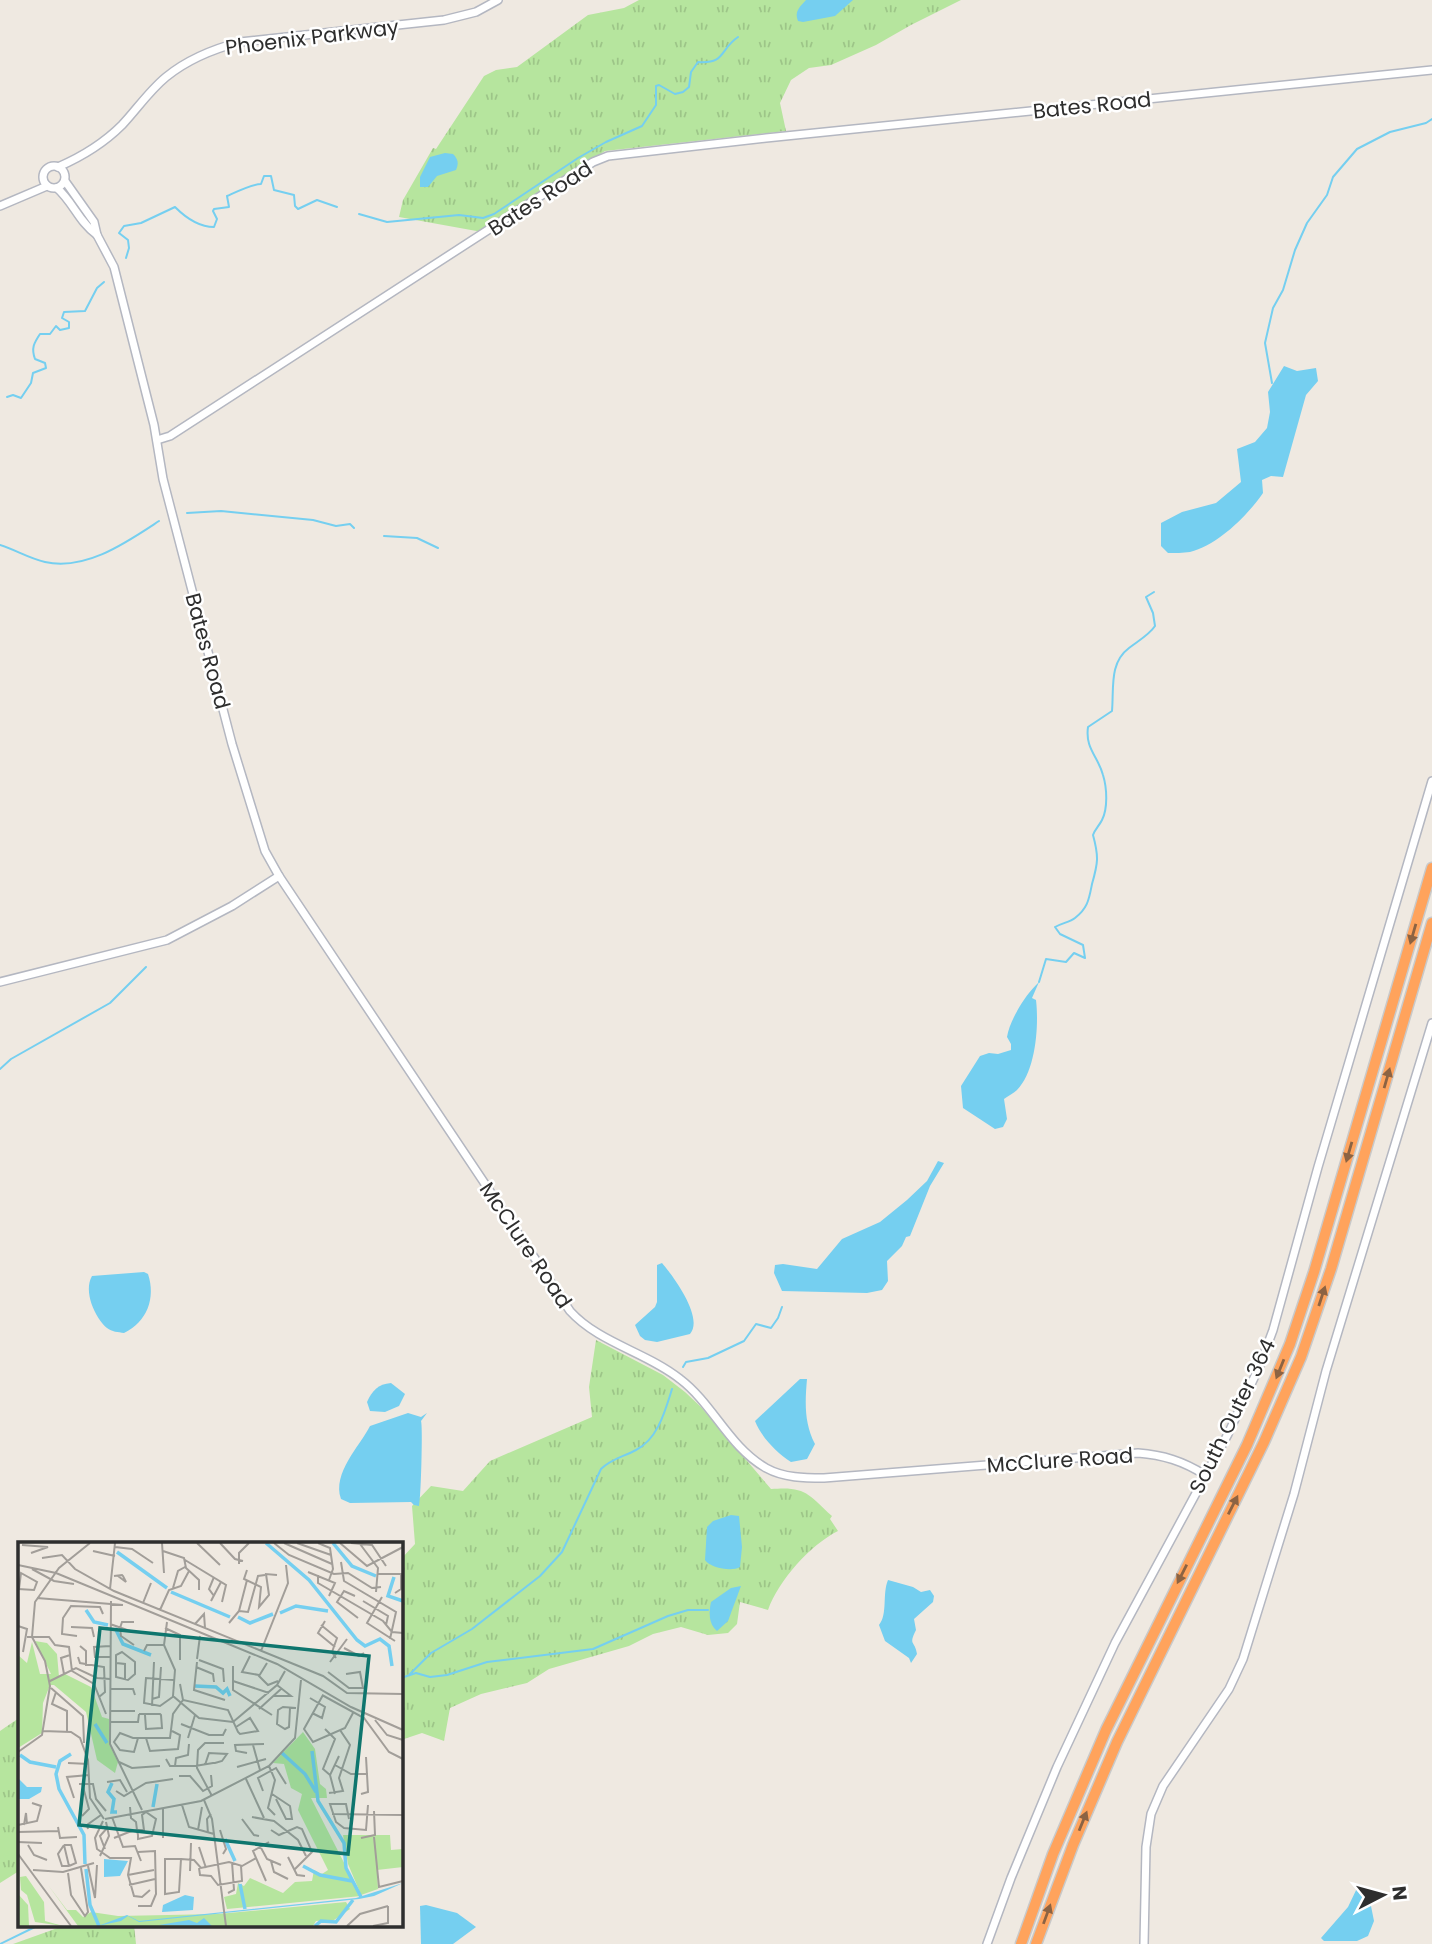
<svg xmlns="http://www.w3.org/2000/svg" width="1432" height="1944" viewBox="0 0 1432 1944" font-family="Poppins,sans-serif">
<defs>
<pattern id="grass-tufts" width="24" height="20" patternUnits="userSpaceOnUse" patternTransform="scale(1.75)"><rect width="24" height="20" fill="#b6e59e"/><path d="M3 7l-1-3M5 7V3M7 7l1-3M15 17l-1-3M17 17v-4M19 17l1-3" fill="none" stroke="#9dc588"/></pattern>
</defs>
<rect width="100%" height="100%" fill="#efe9e1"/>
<g fill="url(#grass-tufts)">
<polygon points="639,0 961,0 911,25 876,45 831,65 809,68 791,80 780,103 786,131 605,151 482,232 399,217 403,200 433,148 436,149 484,76 496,70 517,67 588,15 624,8"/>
<path d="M 596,1340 L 663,1375 L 685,1392 L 701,1407 L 771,1489 C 806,1486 808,1494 832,1516 L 830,1519 L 838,1531 C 810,1545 779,1580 768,1610 L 740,1602 L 737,1624 L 728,1633 L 708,1635 L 681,1627 L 653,1634 L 629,1646 L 549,1669 L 527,1683 L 481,1694 L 450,1708 L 444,1741 L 422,1733 L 401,1740 L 401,1559 L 415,1544 L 412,1506 L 431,1486 L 463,1491 L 490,1461 L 592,1417 L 589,1387 Z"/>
<polygon points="19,1718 19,1871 0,1883 0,1731"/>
<polygon points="66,1925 134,1925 136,1944 13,1944"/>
</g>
<g fill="#75cff0">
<path d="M 806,0 L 853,0 L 835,16 L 803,22 L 798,21 C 794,11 800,7 806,0 Z"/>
<path d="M 445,153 L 453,154 C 458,159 459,163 456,170 L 437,176 L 428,187 L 420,187 L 420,177 L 430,157 Z"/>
<path d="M 1284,366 L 1297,371 L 1316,368 L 1318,381 L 1306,395 L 1283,477 L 1271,476 L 1262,480 L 1263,493 C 1247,516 1218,545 1190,552 C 1183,553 1175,553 1168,553 L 1161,546 L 1161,523 L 1182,512 L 1216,503 L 1241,482 L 1237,449 L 1255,442 L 1267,428 L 1270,412 L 1268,392 Z"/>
<path d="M 1039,982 L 1032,998 L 1036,1000 C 1039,1025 1036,1071 1017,1090 C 1014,1093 1008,1096 1004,1099 L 1007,1119 L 1003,1127 L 995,1129 L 963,1108 L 961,1086 L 980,1056 L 989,1053 L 998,1054 L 1011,1050 L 1011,1044 L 1007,1037 C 1010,1019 1026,994 1039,982 Z"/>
<polygon points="938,1161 944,1163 930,1186 910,1236 906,1237 902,1246 887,1261 888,1281 882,1290 867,1293 782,1291 774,1273 775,1265 783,1264 817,1269 842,1239 880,1222 907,1200 927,1181"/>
<path d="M 662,1263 C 674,1277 704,1318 690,1334 L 657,1342 L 645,1340 L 640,1336 L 635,1325 L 655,1307 L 657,1302 L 657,1265 Z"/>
<path d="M 144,1272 L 148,1274 C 156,1298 147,1322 124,1333 C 118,1332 112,1332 107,1328 C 95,1318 83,1291 92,1276 Z"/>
<path d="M 800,1379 L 807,1379 C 805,1402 804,1423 815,1444 L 807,1459 L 791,1462 C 776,1452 762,1438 755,1421 Z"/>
<path d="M 391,1383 L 405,1394 L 399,1406 L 385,1412 L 370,1411 L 367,1402 C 372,1391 378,1384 391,1383 Z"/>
<path d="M 408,1413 L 421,1417 L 427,1413 L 421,1421 C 423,1426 421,1501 419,1506 L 414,1505 L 411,1502 L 350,1503 L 341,1499 C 332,1473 360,1446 370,1426 Z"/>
<path d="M 731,1515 L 739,1516 L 742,1547 L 740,1567 C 732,1572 710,1568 705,1560 L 707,1527 L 713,1521 Z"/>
<path d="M 888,1580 L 913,1587 L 921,1592 L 930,1590 L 934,1596 L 933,1602 L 914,1619 L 916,1630 C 908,1646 915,1640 917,1654 L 911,1663 L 909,1658 L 885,1641 L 879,1625 C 888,1614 882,1594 888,1580 Z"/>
<path d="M 741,1586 L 728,1621 L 717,1631 C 708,1624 709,1611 711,1602 L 731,1588 Z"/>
<polygon points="1359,1884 1368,1891 1374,1921 1368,1936 1357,1941 1324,1941 1321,1938 1348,1907"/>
<polygon points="426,1905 457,1913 476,1927 453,1944 421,1944 420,1906"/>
</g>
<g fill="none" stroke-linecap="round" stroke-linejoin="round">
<g stroke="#75cff0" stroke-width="2">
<path d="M 359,214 L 387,222 L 459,215 L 483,218 L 494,214 L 578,158 L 606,142 L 642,126 L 656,105 L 656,86 L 659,85 L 675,94 L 683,92 L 689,87 L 691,72 L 698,62 C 726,64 719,50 738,37"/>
<path d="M 126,258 L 129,248 L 128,240 L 119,233 L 124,226 L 141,223 L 175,207 C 185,217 199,227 214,227 L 217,219 L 213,211 L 214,209 L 229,207 L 227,196 C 236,192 252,184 261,184 L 264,176 L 271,176 L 274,190 L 294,195 L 295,206 L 298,209 L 317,200 L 337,207"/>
<polyline points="1272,383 1265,343 1273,308 1283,290 1295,250 1307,223 1327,195 1333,177 1357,149 1390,132 1426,123 1432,119"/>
<path d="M 7,397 L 13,395 L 21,398 L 31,383 L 33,373 L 46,368 L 45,363 L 35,359 C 31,348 34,343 40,334 L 50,334 L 56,326 L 60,330 L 69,328 L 69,322 L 62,318 L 64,312 L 85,311 L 97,288 L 104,282"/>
<polyline points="187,513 221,511 313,520 336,526 350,524 354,528"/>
<polyline points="384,536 417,538 438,548"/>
<path d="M 0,545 C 16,550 28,558 45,562 C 86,571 127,542 159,521"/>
<path d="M 1039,982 L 1046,959 L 1066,962 L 1074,953 L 1085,958 L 1083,945 L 1060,934 L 1055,927 C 1062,923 1070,922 1075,918 C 1088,908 1089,899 1092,884 C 1098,863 1099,857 1093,835 C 1095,829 1099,826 1102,820 C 1108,808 1107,788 1103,775 C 1098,756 1085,749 1088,727 L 1112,711 C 1114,688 1109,663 1129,648 C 1138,641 1149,635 1155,626 L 1153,613 L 1146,597 L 1154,592"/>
<polyline points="0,1069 11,1059 110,1003 146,967"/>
<polyline points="683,1367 686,1362 708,1358 744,1341 756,1324 771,1328 778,1318 782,1307"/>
<path d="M 410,1674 L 431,1653 L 472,1629 L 540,1576 L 562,1552 L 601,1469 C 611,1459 623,1457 636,1450 C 658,1439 665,1411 672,1389"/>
<polyline points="401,1678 416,1673 430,1677 447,1675 487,1662 593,1649 668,1616 688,1610 708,1610"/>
<polyline points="0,1944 39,1925"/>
</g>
<defs>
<g id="secondary">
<circle cx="54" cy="177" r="11"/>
<path d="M 58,167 C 81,157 104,143 122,125 C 137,109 149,91 166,77 C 188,59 213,49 240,42 L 444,20 L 476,12 L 498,0"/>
<path d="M 65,181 L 94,222 L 97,235 L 114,267 L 154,425 L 163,479 L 232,744 L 265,851 L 279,876 L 570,1311 C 599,1343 646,1352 680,1379 C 713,1404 729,1447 766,1468 C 784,1478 805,1478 824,1478 L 1138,1453 C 1163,1455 1183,1461 1205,1475"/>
<path d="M 57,188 C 73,202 79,222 97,235"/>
<polyline points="0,206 47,186"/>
<polyline points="157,440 170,436 593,162 608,156 766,138 1432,70"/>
<polyline points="0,982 167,940 232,906 279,876"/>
<polyline points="987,1944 1011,1878 1057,1767 1115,1643 1228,1434 1260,1365 1273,1330 1318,1167 1432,781"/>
<polyline points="1144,1944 1146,1847 1151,1814 1163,1786 1229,1689 1243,1659 1294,1494 1326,1371 1432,1023"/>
</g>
<g id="highway">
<polyline points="1021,1944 1053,1854 1106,1730 1247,1445 1290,1344 1314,1272 1432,868"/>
<polyline points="1036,1944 1073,1845 1117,1742 1264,1442 1301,1357 1331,1269 1432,923"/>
</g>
</defs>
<use href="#secondary" stroke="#b4b7c1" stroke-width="10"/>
<use href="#highway" stroke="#c9c9c9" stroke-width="13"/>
<use href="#secondary" stroke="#fff" stroke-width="7"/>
<use href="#highway" stroke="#ffa35c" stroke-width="10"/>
</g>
<defs><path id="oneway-solid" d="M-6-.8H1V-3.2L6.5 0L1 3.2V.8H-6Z" transform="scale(1.75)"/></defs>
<g fill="#8c6343">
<use href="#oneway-solid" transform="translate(1413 934) rotate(106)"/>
<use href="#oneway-solid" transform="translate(1387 1078) rotate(-74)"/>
<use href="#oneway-solid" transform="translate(1349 1152) rotate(106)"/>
<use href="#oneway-solid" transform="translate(1322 1296) rotate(-72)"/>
<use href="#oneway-solid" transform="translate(1280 1369) rotate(112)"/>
<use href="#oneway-solid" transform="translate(1233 1505) rotate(-63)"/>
<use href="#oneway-solid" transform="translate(1182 1574) rotate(117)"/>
<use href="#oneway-solid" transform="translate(1083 1821) rotate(-68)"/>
<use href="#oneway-solid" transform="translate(1047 1914) rotate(-70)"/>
</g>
<g text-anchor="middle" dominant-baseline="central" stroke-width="5" stroke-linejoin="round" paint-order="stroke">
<g font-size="21" fill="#2e2e2e" stroke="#fff">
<text transform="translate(312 37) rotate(-7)">Phoenix Parkway</text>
<text transform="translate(1092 105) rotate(-6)">Bates Road</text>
<text transform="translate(540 198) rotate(-33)">Bates Road</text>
<text transform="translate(208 651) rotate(75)">Bates Road</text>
<text transform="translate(526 1245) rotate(56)">McClure Road</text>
<text transform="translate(1232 1416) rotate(-64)">South Outer 364</text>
<text transform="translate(1060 1460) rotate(-4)">McClure Road</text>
</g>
</g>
<g transform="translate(18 1542)">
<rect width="385" height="385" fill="#efe9e1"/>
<path d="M 17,99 L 29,101 L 39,112 L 41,135 L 47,132 L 73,145 L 84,175 L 91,177 L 91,202 L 100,220 L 97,231 L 79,218 L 68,170 L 36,143 L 32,143 L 25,161 L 24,191 L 0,206 L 0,113 L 9,121 L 14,100 L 22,132 L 33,132 ZM 285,190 L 297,207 L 302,242 L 308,247 L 309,256 L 293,256 L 343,354 L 209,367 L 206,355 L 218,352 L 220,341 L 226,344 L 232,336 L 265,351 L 277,340 L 294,339 L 296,328 L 304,332 L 310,328 L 280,268 L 284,252 L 273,246 L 266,222 L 255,221 ZM 325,293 L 372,293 L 373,308 L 385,307 L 385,325 L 359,328 L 360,347 L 343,353 L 330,322 ZM 8,334 L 26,360 L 27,379 L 45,384 L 17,380 L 9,353 L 3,348 L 2,335 Z" fill="#b6e59e"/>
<path d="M 0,352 L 10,363 L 11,384 L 0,384 Z" fill="#b6e59e"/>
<path d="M 30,343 L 49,368 L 58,368 L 65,375 L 73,370 L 100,374 L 200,372 L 328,360 L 332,367 L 316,378 L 298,379 L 295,384 L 60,384 Z" fill="#b6e59e"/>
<path d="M 0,236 L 9,245 L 24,245 L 23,250 L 11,257 L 0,257 ZM 86,317 L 110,319 L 102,334 L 86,335 ZM 385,341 L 356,354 L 341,357 L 121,380 L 110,374 L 103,379 L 80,384 L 109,373 L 121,379 L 338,356 ZM 167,353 L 176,355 L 175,368 L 144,370 L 145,363 ZM 186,376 L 194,384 L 141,383 L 171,378 L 179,381 Z" fill="#75cff0"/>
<path fill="none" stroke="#75cff0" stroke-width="3.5" d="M 248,1 L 291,38 L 339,98 L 347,104 L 362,97 L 371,104 L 374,124M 315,1 L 334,24 L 358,34M 99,10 L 149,46M 376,35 L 370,54 L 385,59M 153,50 L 212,75M 68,68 L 76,80 L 90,83M 262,71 L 278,64 L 310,69M 220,75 L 232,81 L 255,72M 97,86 L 105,102 L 133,113M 177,144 L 198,145 L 205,151 L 209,147 L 212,154M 77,182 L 89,201M 294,209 L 300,259 L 326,301 L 328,326 L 343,355M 264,211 L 287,232 L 298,250M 53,212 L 42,219 L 38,232 L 41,247 L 66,293 L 67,322M 2,213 L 12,220 L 38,225M 94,241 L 90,250 L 96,257 L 94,270 L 99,270M 135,265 L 139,242M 207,297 L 217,319M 285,324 L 302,333 L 334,339M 68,327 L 72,363 L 81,384M 222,342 L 227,367M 297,384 L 303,379 L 318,380 L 335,358"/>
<path fill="none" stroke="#a29e99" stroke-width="2" d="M 144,1 L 146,31M 179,1 L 202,23M 202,1 L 217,17 L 225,19M 256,1 L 271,13 L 316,32 L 330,31 L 354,46 L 363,45M 266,1 L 314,22M 279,1 L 313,13M 300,1 L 312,6 L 315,27 L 311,38M 322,1 L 349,24 L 385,5M 333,1 L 354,3 L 368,24M 342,2 L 360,26 L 358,50M 4,3 L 30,5 L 13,11M 97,5 L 114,7 L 135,21M 75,9 L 97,14M 145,9 L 166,16 L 168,26 L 181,38 L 181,48M 24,16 L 44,13 L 57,27 L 96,49 L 305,134 L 329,151 L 385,152M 167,18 L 208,43 L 204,60M 323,20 L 326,39 L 378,70 L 372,97M 221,22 L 221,11 L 231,1M 0,23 L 38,31 L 259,122 L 333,165 L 385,188M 14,27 L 36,39 L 56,42M 229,28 L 226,37 L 243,45 L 241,65 L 251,53 L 248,32 L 259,33M 290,30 L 317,41 L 311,54M 360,32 L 385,32M 300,33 L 300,41 L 365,79 L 374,90 L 385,91M 96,34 L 104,33 L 105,34 L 108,40 L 100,34M 155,46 L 160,29 L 167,25M 0,47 L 16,48 L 19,40 L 3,31 L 1,47M 92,47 L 97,1M 377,51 L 383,47 L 383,32M 196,54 L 191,47 L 196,35M 337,54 L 326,49 L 319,60 L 340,76M 364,55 L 349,81 L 377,99M 19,56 L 105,63M 93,59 L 92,202 L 124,268M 193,59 L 203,40M 345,59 L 370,74 L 368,83M 125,61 L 133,41M 142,68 L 151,48 L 163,44 L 171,29M 221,69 L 230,70 L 240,34 L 247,33M 307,79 L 300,91 L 317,105M 116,80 L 104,80 L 102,86 L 103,94 L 116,103M 149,80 L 146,103 L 157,128 L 155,154 L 181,176 L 215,180 L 259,143 L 267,129M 211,81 L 221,69 L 229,38M 92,82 L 115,90M 177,82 L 186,72 L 187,86M 303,83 L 319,96 L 314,110 L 318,116M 0,84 L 9,87 L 5,110M 53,85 L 74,86 L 76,95M 147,86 L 162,93 L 162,118M 59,94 L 44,92 L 45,76 L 53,64 L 82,65 L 85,72M 9,95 L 31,95 L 37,103 L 51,105 L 54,129 L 76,142 L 88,172M 62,104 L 68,109 L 68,124M 326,106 L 341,114 L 346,111M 126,109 L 129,103 L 147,103M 243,109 L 270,41 L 268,23M 104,110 L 117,120 L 117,132 L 110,138 L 98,135 L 98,113 ZM 232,114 L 224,130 L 241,133M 60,115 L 62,121 L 86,125 L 87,150 L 81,155M 92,115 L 77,115 L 76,105 L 92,104M 179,117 L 182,94M 181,118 L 205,127 L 206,140M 179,120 L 176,148 L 207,158M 312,120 L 329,97M 98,121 L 107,122 L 107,138M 249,121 L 241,134 L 250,143 L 260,139M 215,124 L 215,148 L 254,173M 178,125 L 195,132 L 196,140M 310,130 L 331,146 L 345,146 L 342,130 L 328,132M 46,132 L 43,116 L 52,113M 32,139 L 58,126 L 79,136 L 92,137M 215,139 L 251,151M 162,142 L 165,158 L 210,168 L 220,190 L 222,192 L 240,189 L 232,176 L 218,185M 33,146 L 65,174 L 66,201M 92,147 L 115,147 L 117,153M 38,150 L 34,162 L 49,169 L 49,190M 304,153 L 346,176 L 371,210 L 385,217M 305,153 L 286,187 L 295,200 L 327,186 L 335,171M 156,154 L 142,164 L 126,161 L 128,136 L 156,138M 255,154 L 273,154 L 259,143M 292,156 L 307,165 L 304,176 L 294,171M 134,157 L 141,155 L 143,125M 134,164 L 136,120M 272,166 L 271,185 L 267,187 L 259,182 L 260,168 L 265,165 L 278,166M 241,167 L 263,147M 92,169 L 117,169M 121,172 L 142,172 L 143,173 L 144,186 L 128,187 L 127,173M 357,178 L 369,193 L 385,198M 92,180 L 120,180 L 121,172M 163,182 L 191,193 L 205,193 L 208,187M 307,187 L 317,197 L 305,227 L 312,233M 25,189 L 53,190 L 62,196 L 70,218 L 72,256 L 86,277M 120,196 L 116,210 L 102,208 L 96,200 L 102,191 L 115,196 L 152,196 L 155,172 L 165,158M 128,196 L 132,209 L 160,207 L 162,193 L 154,189M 170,196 L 177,173M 235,203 L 242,228M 0,210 L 24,193 L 32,144 L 27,119 L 14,95 L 17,60 L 41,26 L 72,1M 229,211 L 218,209 L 217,203 L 246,202M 148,217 L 152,224 L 177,224 L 195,221 L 197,221 L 204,219 L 209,212 L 191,211 L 187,223M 101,220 L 114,226 L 142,224M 50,221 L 71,222M 317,223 L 333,232 L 350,232M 157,224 L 158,216 L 170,213 L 171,202M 251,224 L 257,238 L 250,266 L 257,273M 219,225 L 248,217M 161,234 L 172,234 L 185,249 L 194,244 L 193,233M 228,237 L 246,276M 89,240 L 102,238 L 109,250M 64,241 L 71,267 L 64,274M 61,242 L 75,242 L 78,257 L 88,269M 98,249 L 106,254 L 128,241 L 155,237M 245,249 L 240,236 L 258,226 L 268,242M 311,251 L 325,249 L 321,236 L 332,203 L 322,188M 254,252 L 272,264 L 274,277 L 268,277 L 258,257M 317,252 L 312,233 L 321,214M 343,252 L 350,250 L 348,215M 194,254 L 179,226 L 180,208 L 187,201 L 206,201M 56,256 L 49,235 L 71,233M 186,258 L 194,277 L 208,384M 164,263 L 171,285 L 196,292M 314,272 L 385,273M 94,275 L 105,305 L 117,304 L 123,319M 234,275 L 256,279 L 280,298 L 288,314M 87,277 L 183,259 L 251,224 L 277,196 L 283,138M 224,277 L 236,293 L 241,294M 331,277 L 328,262 L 312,262 L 318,280 L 326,286 L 348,288 L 350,263M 85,279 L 77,296 L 79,307 L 92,316 L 113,316 L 110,333 L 116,354 L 124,355 L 132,348M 0,283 L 19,279 L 23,264 L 14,261M 6,283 L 8,271 L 9,282M 40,285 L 42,296 L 59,295M 70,287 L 69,283 L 83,273M 180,288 L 184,265M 202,288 L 208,307 L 205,312M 253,288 L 261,293 L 279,285 L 284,287 L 294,310 L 276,328M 0,290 L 41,289M 190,292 L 189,277 L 193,272M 356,295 L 361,345 L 385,339M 96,296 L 111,290 L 119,288 L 126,288 L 124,273 L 128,270 L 138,277 L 134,294 L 120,297 L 120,293 L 119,288 L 118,280 L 113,276 L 112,265M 145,296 L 145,266M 343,296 L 357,293 L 356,269M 0,300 L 24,301M 10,303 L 16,313 L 29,318M 46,303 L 53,303 L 58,321 L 51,324M 46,303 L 40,312 L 44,324 L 51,324M 46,303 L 51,324M 242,304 L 249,317 L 263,323M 181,305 L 188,326M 87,307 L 82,294 L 90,285M 0,312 L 53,384M 82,314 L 91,294 L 88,280M 270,315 L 279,333 L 287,334M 163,317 L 161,350 L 147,352 L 147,317 L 163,317 L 176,318 L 183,326 L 211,320 L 224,324 L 238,316M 253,319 L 256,330 L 270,337M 70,324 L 77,356 L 79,323M 181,326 L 182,333 L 193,334 L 200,343 L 224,339 L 223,324M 15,328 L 45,330 L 76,321M 172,329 L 173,301M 50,331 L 53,353 L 67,374 L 70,370 L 63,326M 110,333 L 136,328M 248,339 L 235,309 L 251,300M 111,343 L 137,337M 210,351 L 216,348 L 214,320M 120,364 L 133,364 L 138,352 L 137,309 L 120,310M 329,384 L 342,372 L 370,364M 355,384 L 370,381 L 370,364"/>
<path fill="#0f766e" fill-opacity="0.15" stroke="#0f766e" stroke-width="3.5" d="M 82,86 L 351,114 L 330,312 L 61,283 Z"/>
<rect width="385" height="385" fill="none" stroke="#2e2e2e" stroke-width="3.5"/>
</g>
<g transform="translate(1383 1895) rotate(84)" stroke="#ffffff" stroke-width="5" paint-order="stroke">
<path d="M0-5L12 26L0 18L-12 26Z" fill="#2e2e2e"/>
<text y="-10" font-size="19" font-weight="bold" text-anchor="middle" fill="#2e2e2e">N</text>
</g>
</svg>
